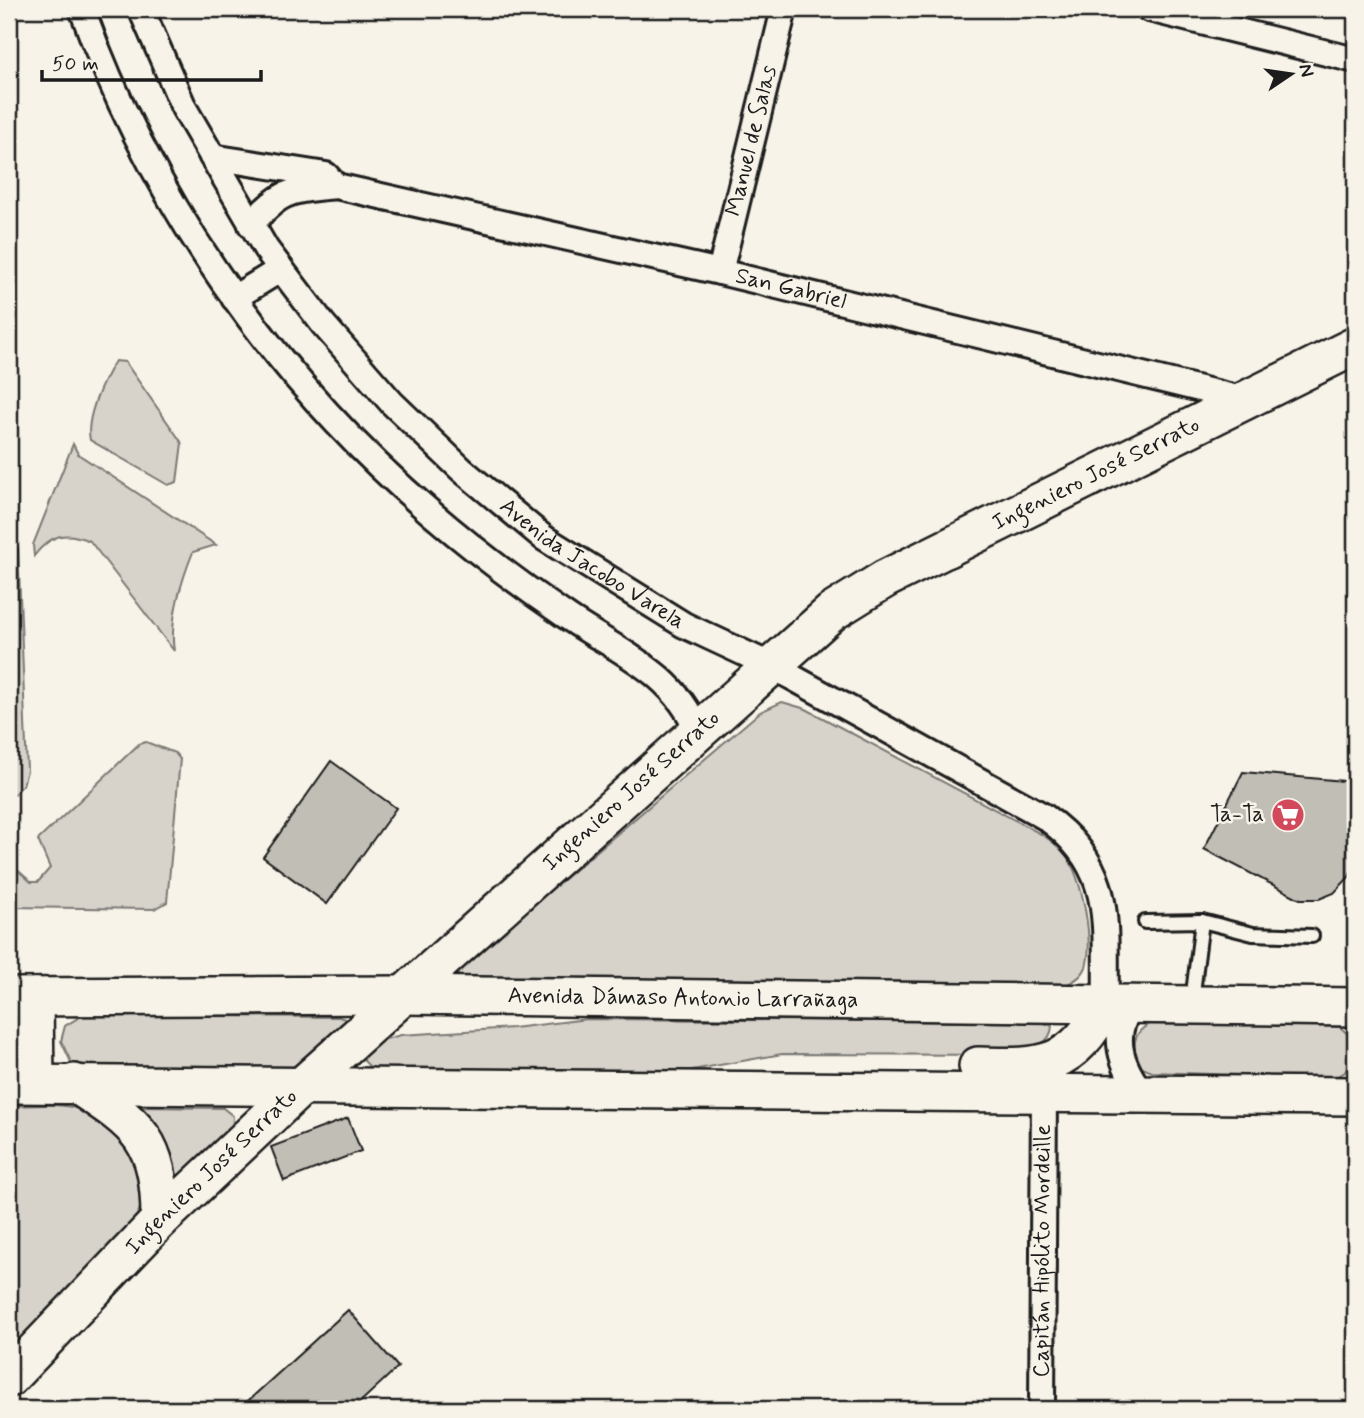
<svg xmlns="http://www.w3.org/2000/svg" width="1364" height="1418" viewBox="0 0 1364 1418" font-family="Mynerve,sans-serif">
<rect width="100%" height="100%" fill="#f7f3e8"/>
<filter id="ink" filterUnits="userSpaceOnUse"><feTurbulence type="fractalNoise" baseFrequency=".0143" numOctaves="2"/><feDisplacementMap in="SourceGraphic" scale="14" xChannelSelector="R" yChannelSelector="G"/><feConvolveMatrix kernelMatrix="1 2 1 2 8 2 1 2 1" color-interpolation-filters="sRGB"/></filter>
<g filter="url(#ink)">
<g fill="#d7d3cb" stroke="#7a7874" stroke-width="2">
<path d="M 115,361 L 125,362 L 182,443 L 177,482 L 168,485 L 90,440 C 85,418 103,380 115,361 Z"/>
<path d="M 73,444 L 78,454 L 216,545 L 193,552 C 181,582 169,619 174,651 L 90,541 C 65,530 50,535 34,556 L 33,545 Z"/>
<polygon points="18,547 27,771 23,785 9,800 9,574"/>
<path d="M 782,702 L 806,709 L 1041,834 C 1050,840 1060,846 1066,855 C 1082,878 1094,940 1086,967 C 1083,976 1074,981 1066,985 L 459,977 L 457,974 L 462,966 L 760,712 Z"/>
<polygon points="146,742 175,753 180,759 167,902 154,909 9,907 9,869 12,865 31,882 38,882 50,868 38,840 139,744"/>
<polygon points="83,1015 339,1017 348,1020 296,1070 84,1067 71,1062 61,1041 65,1026"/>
<path d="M 587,1019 L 1042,1022 L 1052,1026 C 1051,1047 1027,1050 1011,1055 L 782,1054 L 686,1071 L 373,1070 L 364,1061 L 365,1056 L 382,1040 L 401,1035 L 513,1028 Z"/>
<path d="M 1163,1019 L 1340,1027 L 1352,1038 L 1354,1059 L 1344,1073 L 1332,1078 L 1152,1072 L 1140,1067 C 1128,1041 1136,1026 1163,1019 Z"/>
<path d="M 9,1106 C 31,1106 57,1102 79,1109 C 117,1120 154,1171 139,1211 C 136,1219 128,1227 124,1233 L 9,1352 Z"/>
<polygon points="140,1107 223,1108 233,1116 232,1132 172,1186 138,1109"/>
</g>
<g fill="#c0beb5" stroke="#1c1c1c" stroke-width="2">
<polygon points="331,761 396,808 327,904 263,857"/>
<polygon points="1243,772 1355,782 1355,862 1349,877 1334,893 1319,899 1300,899 1204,849"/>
<polygon points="348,1118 361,1151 284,1181 271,1147"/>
<polygon points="348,1310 398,1367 355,1407 350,1409 239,1409"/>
</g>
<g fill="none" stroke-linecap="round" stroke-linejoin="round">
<defs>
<g id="lane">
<polyline points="1145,922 1202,921 1253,934 1312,936"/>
<polyline points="1192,1001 1202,921"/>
</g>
<g id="street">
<path d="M 82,9 C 151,201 276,381 431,513 C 474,550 519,584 566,616 C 616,651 674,671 698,732"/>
<path id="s1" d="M 141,9 L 184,108 L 266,249 L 323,324 L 392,403 L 462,470 L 544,538 L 684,625 L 772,666 L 1045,817 C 1117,868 1104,925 1106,1004"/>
<polyline points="1149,9 1355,60"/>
<polyline points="212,157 326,175 335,185"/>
<path id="s2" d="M 251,225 C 281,189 291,191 336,186 L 720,272 L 1245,400"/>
<path id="s3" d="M 720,272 L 784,9"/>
<polyline points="234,298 281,269"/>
<path d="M 1134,1004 C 1108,1033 1122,1067 1142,1093"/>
<path id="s4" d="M 1042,1409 L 1044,1092"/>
</g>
<g id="secondary">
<path id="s5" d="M 9,997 L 403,995 L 1355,1007"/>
<polyline points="34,997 35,1083"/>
<path d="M 978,1066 C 1045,1068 1071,1068 1106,1004"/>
<path d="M 74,1083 C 138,1125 160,1138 160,1220"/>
<polyline points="9,1084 1355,1096"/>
<path id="s6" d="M 9,1378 L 160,1220 L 303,1085 L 832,612 L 885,579 L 1355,346"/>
</g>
</defs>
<use href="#lane" stroke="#1c1c1c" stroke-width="18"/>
<use href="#street" stroke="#1c1c1c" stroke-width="30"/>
<use href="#secondary" stroke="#1c1c1c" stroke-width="42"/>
<use href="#lane" stroke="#f7f3e8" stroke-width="12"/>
<use href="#street" stroke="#f7f3e8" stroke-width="24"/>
<use href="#secondary" stroke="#f7f3e8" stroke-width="37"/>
</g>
</g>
<defs>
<symbol id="supermarket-disc" viewBox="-11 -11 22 22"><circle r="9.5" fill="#d1495b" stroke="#f7f3e8"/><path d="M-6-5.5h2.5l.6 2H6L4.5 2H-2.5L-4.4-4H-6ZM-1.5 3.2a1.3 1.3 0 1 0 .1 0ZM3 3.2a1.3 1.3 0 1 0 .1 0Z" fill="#fff"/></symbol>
</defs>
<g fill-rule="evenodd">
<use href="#supermarket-disc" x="1269" y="796" width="38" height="38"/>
</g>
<g text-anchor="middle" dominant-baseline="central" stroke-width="5" stroke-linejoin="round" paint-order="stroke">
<g font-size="23" fill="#1c1c1c" stroke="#f7f3e8">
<text stroke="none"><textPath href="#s3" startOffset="135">Manuel de Salas</textPath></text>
<text stroke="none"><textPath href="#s2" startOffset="564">San Gabriel</textPath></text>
<text stroke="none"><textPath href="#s6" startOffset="1423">Ingeniero José Serrato</textPath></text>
<text stroke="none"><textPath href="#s1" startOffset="728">Avenida Jacobo Varela</textPath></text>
<text stroke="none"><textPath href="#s6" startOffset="856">Ingeniero José Serrato</textPath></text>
<text stroke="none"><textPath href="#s5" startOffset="674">Avenida Dámaso Antonio Larrañaga</textPath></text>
<text stroke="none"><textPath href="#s6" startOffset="289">Ingeniero José Serrato</textPath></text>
<text stroke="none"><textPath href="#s4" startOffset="158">Capitán Hipólito Mordeille</textPath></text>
</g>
<g font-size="23" fill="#1c1c1c" stroke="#f7f3e8" text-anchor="end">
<text x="1264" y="815">Ta-Ta</text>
</g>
</g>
<rect width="1364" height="1418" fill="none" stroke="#f7f3e8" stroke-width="35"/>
<rect x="18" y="18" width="1329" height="1383" fill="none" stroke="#1c1c1c" stroke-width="2.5" filter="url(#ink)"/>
<g transform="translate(1291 74) rotate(77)" stroke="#f7f3e8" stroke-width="5" paint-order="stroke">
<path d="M0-5L12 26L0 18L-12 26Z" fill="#1c1c1c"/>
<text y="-10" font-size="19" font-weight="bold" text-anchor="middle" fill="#1c1c1c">N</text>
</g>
<path d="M42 70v10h219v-10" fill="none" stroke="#1c1c1c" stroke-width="3.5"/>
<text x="52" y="70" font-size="21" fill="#1c1c1c" stroke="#f7f3e8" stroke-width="5" paint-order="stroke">50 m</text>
</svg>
